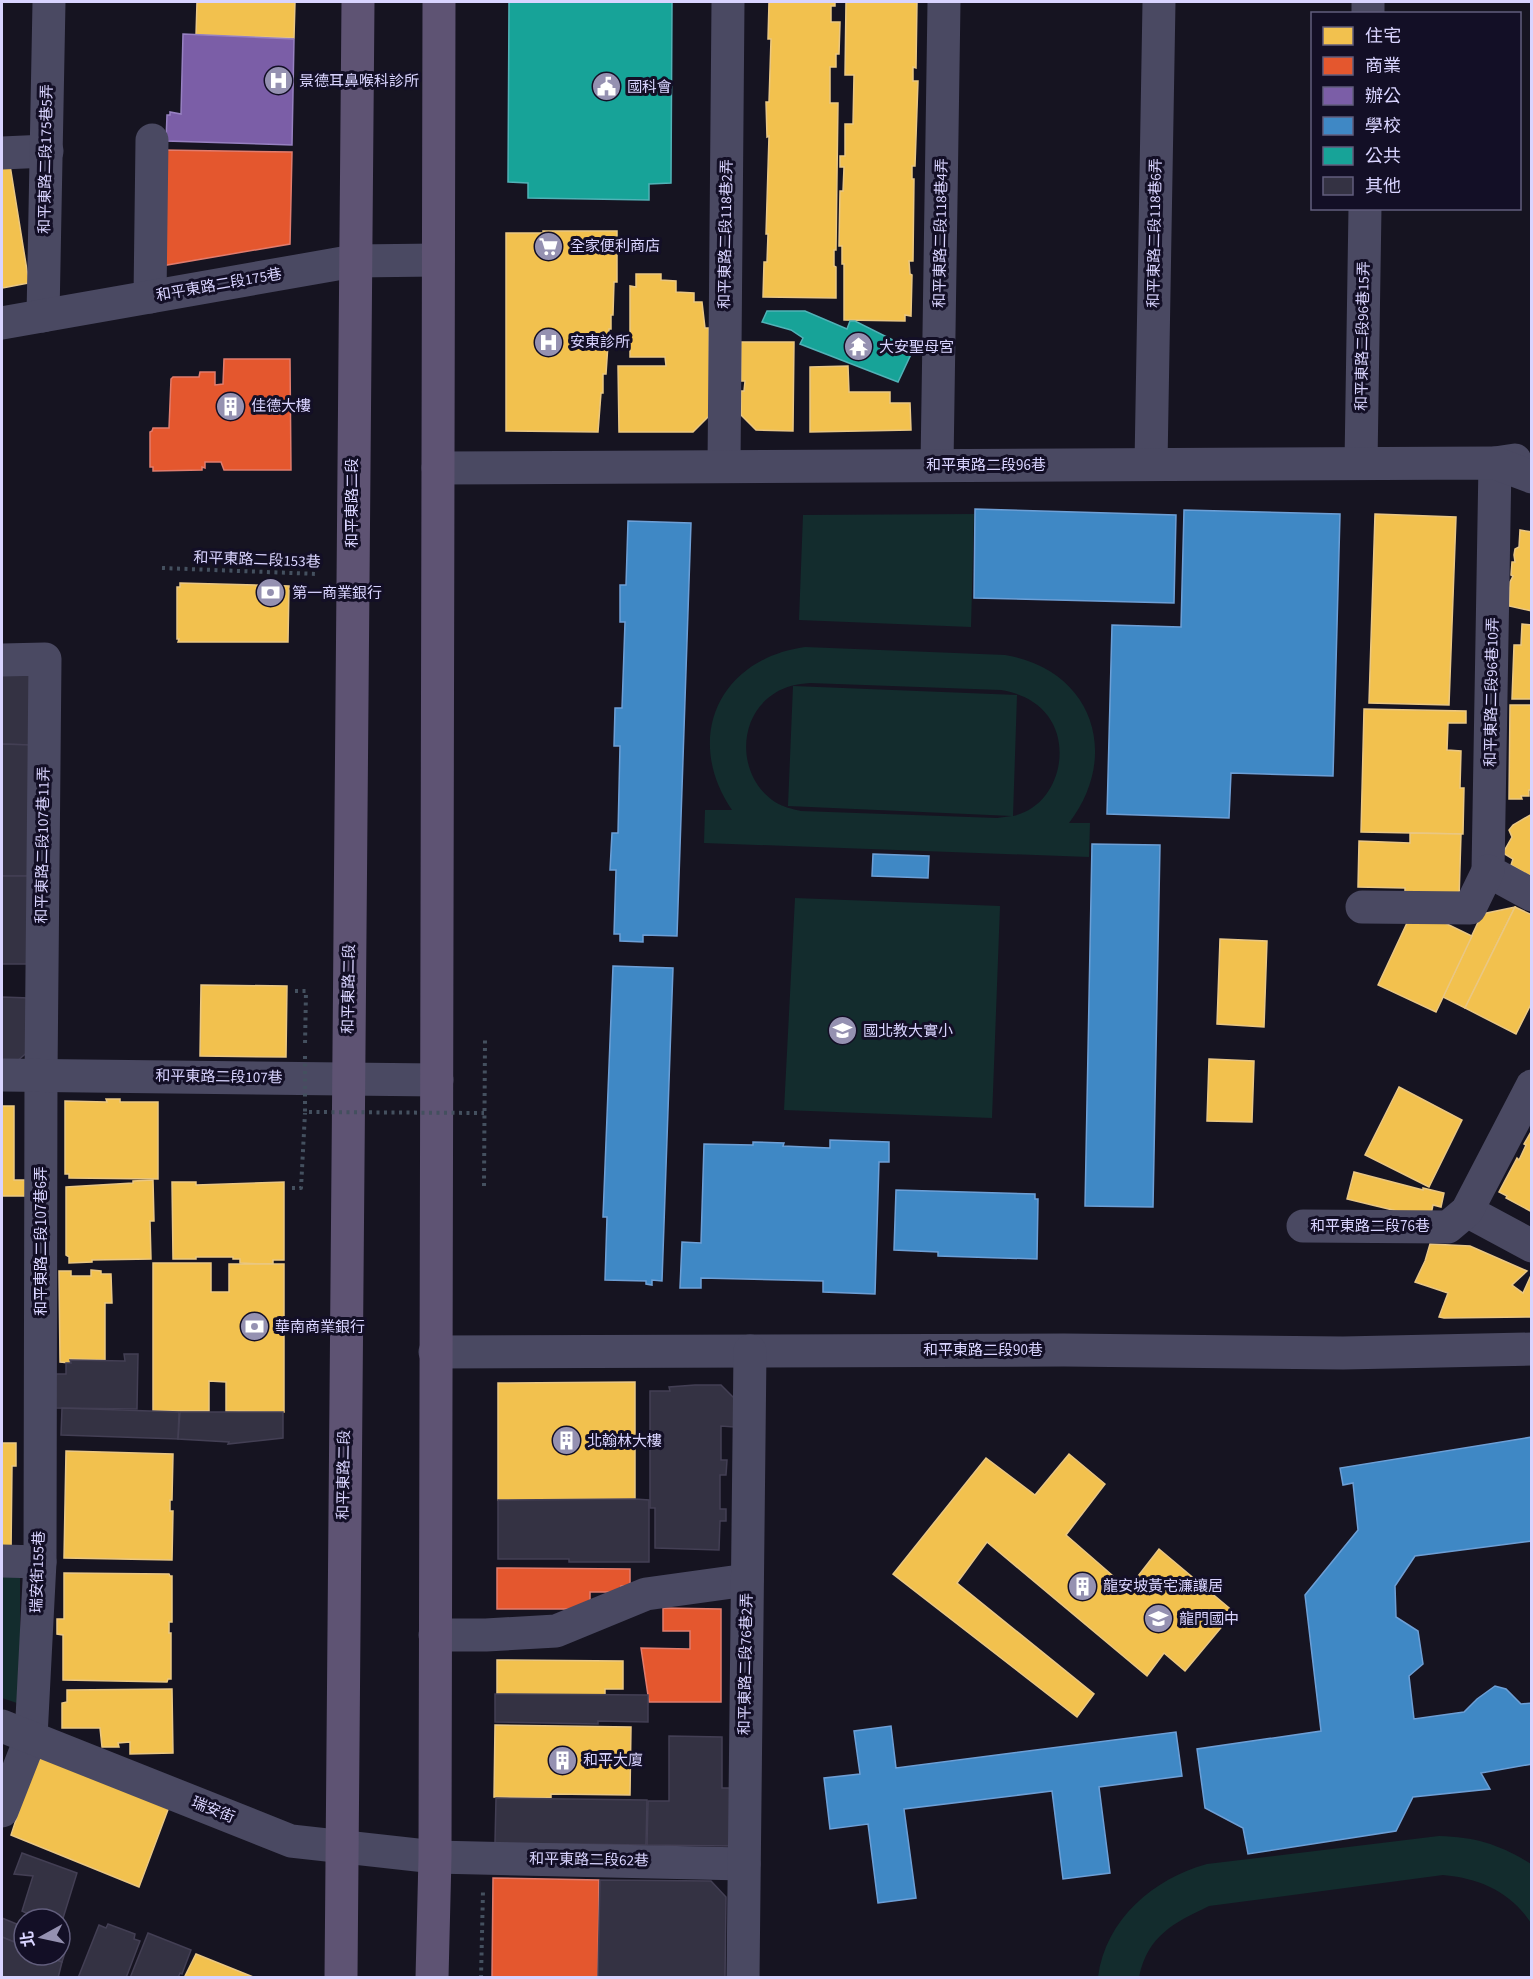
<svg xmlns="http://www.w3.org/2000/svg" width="1533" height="1979" viewBox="0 0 1533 1979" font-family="'Source Sans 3','Noto Sans TC',sans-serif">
<rect width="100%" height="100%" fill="#161421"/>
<g fill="#132c2d" fill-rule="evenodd">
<polygon points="974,514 971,627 799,620 803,515"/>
<path d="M 805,647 L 1005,655 C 1093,670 1121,755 1069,823 L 1090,823 L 1089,857 L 704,843 L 705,810 L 732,810 C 683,738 719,659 805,647 ZM 810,683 L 1001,690 C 1019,693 1036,700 1048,716 C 1073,750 1056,807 1013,816 L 1017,695 L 793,686 L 788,806 L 1012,816 L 997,818 L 801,811 C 792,809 783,807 775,802 C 737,777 736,717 775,693 C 786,686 797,684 810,683 Z"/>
<polygon points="795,898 1000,906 992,1118 784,1110"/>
<polygon points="2,1570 20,1571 20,1704 2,1698"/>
<path d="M 1439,1836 C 1476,1837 1501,1845 1531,1864 L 1531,1923 C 1511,1892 1479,1878 1443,1875 L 1209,1906 C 1174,1923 1148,1935 1139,1977 L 1098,1977 C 1106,1919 1153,1879 1207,1864 Z"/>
</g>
<g fill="#f2c14e" stroke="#eac783" stroke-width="1.5">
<polygon points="197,2 295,2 294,38 196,35"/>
<polygon points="769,2 835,2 835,6 831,6 831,22 840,22 839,54 836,54 836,67 830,67 830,103 838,103 836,250 834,250 834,266 836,267 836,298 763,297 764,262 767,262 768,234 766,234 769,136 767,137 766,102 769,102 771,39 768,39"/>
<polygon points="846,2 917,2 916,68 913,67 913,81 918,81 915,166 912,166 912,179 914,179 913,261 909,261 910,274 912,275 911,316 905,315 905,321 844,320 844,264 842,264 842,246 839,246 840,191 843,191 844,167 840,167 840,156 845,156 845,124 853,124 854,75 845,75"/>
<polygon points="10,165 29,283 2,288 2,166"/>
<polygon points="543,231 617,231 617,282 614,282 613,315 611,315 611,329 609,329 606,374 603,374 603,393 601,393 598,432 506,431 506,233 543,233"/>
<polygon points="636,274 661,274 661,280 676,281 676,292 694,293 694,302 702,302 705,328 709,328 709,416 693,432 619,432 618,366 666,366 665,357 630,357 630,286 636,287"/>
<polygon points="741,342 794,342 793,431 756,430 741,415 741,391 744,391 745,381 741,381"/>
<polygon points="848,366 849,392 890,392 890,403 910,403 911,430 810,432 810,367"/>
<polygon points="1375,514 1456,517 1449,705 1369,703"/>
<polygon points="1520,530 1532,532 1532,611 1509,606 1510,582 1513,576 1511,575 1512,562 1515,562 1514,555 1515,549 1519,547"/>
<polygon points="180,583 289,586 288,642 178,642 179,639 177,639 177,587 180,587"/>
<polygon points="1522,624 1532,625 1532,699 1512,699 1514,645 1521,645"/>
<polygon points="1510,705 1532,705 1532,790 1529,790 1529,796 1521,796 1522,799 1509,799"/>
<polygon points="1364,709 1466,711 1466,723 1448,723 1447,750 1461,751 1460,788 1464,788 1463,834 1361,832"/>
<polygon points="1532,814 1532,877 1511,865 1513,859 1503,853 1512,837 1509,830 1513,825"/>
<polygon points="1410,833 1461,834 1459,899 1405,898 1405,888 1358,887 1359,841 1410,843"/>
<polygon points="1515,907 1465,1008 1443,997 1482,914"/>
<polygon points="1515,907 1532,915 1532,1002 1516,1034 1465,1008"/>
<polygon points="1414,908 1472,936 1436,1012 1378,985"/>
<polygon points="1220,939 1267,941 1264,1027 1217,1024"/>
<polygon points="201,985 287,986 286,1057 200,1056"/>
<polygon points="1209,1059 1254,1061 1252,1122 1207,1121"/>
<polygon points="1399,1087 1462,1120 1429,1187 1365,1155"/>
<polygon points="106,1099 120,1099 120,1102 158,1102 158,1179 69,1178 69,1174 65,1174 65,1101 107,1102"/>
<polygon points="2,1106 14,1106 14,1180 25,1180 25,1196 2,1196"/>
<polygon points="1532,1130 1532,1212 1506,1198 1507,1196 1499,1192 1517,1158 1519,1160 1526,1145 1524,1144"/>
<polygon points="1354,1172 1423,1190 1423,1188 1444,1193 1441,1207 1433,1205 1430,1219 1347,1199"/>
<polygon points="153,1180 154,1221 150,1221 151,1259 92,1260 92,1262 69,1263 69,1257 66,1255 66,1187 133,1183 133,1181"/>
<polygon points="172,1182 196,1182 196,1185 284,1182 284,1260 273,1260 273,1264 260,1264 240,1263 240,1259 233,1259 233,1257 196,1257 196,1259 173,1259"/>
<polygon points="1430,1244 1470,1246 1527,1271 1512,1285 1523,1293 1532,1273 1532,1317 1444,1318 1439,1317 1448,1293 1415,1282 1425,1261"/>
<polygon points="153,1263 211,1263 211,1292 229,1292 229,1264 284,1264 284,1412 226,1411 226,1382 209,1381 209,1411 153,1411"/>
<polygon points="91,1270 101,1271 101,1274 111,1274 112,1303 105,1303 105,1360 70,1359 70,1363 60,1362 59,1271 71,1271 71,1276 91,1276"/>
<polygon points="635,1382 635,1499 498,1500 498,1383"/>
<polygon points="2,1443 16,1443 16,1466 12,1466 11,1553 2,1553"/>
<polygon points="66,1451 173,1454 172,1500 170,1500 170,1511 173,1511 172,1560 64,1558"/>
<polygon points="1069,1454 1105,1484 1066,1535 1128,1589 1159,1549 1234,1612 1185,1671 1164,1653 1147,1676 987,1542 957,1583 1094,1694 1077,1717 893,1574 986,1458 1035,1495"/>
<polygon points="64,1573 169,1574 170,1576 172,1576 172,1622 169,1622 169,1633 171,1633 171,1679 168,1679 167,1682 63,1680 63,1635 57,1634 57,1619 64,1619"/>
<polygon points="497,1660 623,1661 623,1689 605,1689 605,1695 497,1694"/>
<polygon points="172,1689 173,1753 130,1754 130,1742 118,1743 119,1747 102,1747 100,1728 62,1728 62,1703 67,1702 67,1690"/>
<polygon points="495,1725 631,1727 630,1795 551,1794 551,1798 494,1797"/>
<polygon points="37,1756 169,1807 139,1887 11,1835"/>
<polygon points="196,1954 256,1978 184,1978"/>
</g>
<g fill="#e4572e" stroke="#e17c6d" stroke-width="1.5">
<polygon points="162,150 292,152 290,244 161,266"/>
<polygon points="224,359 290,359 291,470 224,470 221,462 205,462 205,468 202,467 202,470 153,471 153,467 150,467 150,432 152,431 153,428 169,428 171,379 173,377 199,377 200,372 215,372 215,385 223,384"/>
<polygon points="497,1568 630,1569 630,1586 621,1586 620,1592 590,1592 590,1607 581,1609 497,1609"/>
<polygon points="663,1608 721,1609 721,1702 649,1702 641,1648 690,1649 690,1631 663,1631"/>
<polygon points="493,1878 599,1880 598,1978 492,1978"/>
</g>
<polygon fill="#7b5ea7" stroke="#9781c1" stroke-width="1.5" points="183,34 294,39 292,145 166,141 167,115 170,115 170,112 181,114"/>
<g fill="#3f88c5" stroke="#6d9fd6" stroke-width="1.5">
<polygon points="975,509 1176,515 1174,603 974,598"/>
<polygon points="1184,510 1340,514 1333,776 1231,773 1229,818 1107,814 1112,625 1181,627"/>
<polygon points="628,521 691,523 677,936 643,935 643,942 620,941 620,934 614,934 616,870 610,870 612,833 618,833 620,746 614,746 615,708 622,708 625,622 620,622 620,585 626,585"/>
<polygon points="1092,844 1160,845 1153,1207 1085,1206"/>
<polygon points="873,854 929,856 928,878 872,876"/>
<polygon points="613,966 673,968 662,1281 652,1280 652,1285 646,1284 646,1281 605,1280 607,1217 603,1217"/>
<polygon points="830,1140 889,1142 889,1162 879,1162 875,1294 823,1292 823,1281 701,1278 701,1288 680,1288 682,1242 701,1243 704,1144 753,1145 753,1142 784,1143 783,1146 830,1148"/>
<polygon points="896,1190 1035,1194 1035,1199 1038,1199 1037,1259 938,1256 938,1252 894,1250"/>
<polygon points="1532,1437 1532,1541 1415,1556 1395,1586 1396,1617 1418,1631 1423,1664 1409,1676 1414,1719 1464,1712 1477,1699 1495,1686 1506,1689 1521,1704 1532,1703 1532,1764 1481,1773 1490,1789 1413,1797 1396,1831 1248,1854 1243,1828 1205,1808 1197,1749 1321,1731 1305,1595 1358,1530 1353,1483 1343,1485 1340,1468"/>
<polygon points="891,1726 896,1768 1176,1732 1182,1776 1099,1787 1110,1873 1063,1879 1052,1791 904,1809 916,1898 878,1903 868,1824 830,1829 824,1778 860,1774 854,1731"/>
</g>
<g fill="#17a398" stroke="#51b2b7" stroke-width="1.5">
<polygon points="509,2 672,2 671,183 649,184 649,200 528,198 528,183 508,182"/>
<polygon points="767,311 805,311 847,329 850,321 855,321 913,350 898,382 800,344 803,338 791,330 762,322"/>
</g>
<g fill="#343243" stroke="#433f54" stroke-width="1.5">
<polygon points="2,668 32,668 31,745 2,744"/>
<polygon points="2,744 31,745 30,876 2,876"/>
<polygon points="2,876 30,876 29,964 2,964"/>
<polygon points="2,997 29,998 30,1050 16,1062 2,1062"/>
<polygon points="124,1354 138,1354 137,1409 54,1408 55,1374 66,1374 66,1363 71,1363 70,1360 125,1361"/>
<polygon points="695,1385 721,1385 734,1398 734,1427 721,1426 721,1460 727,1460 726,1475 720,1475 720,1509 726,1509 726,1521 720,1521 719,1550 655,1548 655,1508 650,1508 650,1391 670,1391 669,1387"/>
<polygon points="62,1408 179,1412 178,1439 61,1435"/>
<polygon points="180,1412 283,1412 283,1438 228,1444 229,1442 178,1439"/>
<polygon points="635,1499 649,1500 649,1562 569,1562 569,1559 498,1559 498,1500"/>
<polygon points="495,1694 648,1695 648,1722 598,1721 598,1724 495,1722"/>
<polygon points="669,1736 722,1737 722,1788 733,1788 732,1846 647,1845 648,1801 669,1801"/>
<polygon points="496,1798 647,1800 646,1845 495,1843"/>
<polygon points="22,1853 77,1873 60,1928 60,1919 39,1919 22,1911 33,1876 14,1874"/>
<polygon points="600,1880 711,1881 726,1897 725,1978 598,1978"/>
<polygon points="2,1918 24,1927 24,1946 2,1937"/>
<polygon points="108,1924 135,1934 134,1939 140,1941 126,1978 78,1978 99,1925 106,1928"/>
<polygon points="148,1933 191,1950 182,1974 180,1973 178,1978 130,1978"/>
<polygon points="2,1937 24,1946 24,1955 45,1955 62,1962 58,1978 2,1978"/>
<polygon points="60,1940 68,1943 62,1962 45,1955 60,1955"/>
</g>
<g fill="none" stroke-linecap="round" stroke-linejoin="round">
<g stroke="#44505f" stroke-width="4" stroke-dasharray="3 4.5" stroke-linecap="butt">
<polyline points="162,568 318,574"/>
<polyline points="295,991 306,991 305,1045"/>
<polyline points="484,1186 485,1040"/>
<polyline points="292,1188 301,1188 305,1113"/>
<polyline points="481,1978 483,1891"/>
</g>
<g stroke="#4a4962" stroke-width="33">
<polyline points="1368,14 1368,2"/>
<polyline points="2,153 47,151"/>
<polyline points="150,297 152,140"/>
<polyline points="43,316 49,2"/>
<polyline points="2,323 354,261 438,260"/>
<polyline points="1515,460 1495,463 1488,871 1532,895"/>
<polyline points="1361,463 1365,208"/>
<polyline points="1151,464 1159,2"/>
<polyline points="937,465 944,2"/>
<polyline points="724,466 728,2"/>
<polyline points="438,468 1495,463 1532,477"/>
<polyline points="2,660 45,659 41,1075 40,1562 31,1737 2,1811"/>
<polyline points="1362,907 1470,908 1488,871"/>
<polyline points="2,1075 437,1080"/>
<polyline points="1467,1211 1532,1246"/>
<polyline points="1303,1226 1448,1227 1467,1211 1532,1086"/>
<polyline points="435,1352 1064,1350 1343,1353 1532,1349"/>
<polyline points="2,1561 40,1562"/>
<polyline points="435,1635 486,1635 556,1631 646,1594 747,1580"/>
<polyline points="2,1726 291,1841 435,1857 744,1864"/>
<polyline points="743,1978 750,1351"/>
</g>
<g stroke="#5e5373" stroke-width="33">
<polyline points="341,1978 358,2"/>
<polyline points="432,1978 435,1857 439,2"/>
</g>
<polyline stroke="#44505f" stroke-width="4" stroke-dasharray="3 4.5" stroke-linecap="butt" points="305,1056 305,1112 484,1113"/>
</g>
<defs>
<symbol id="hospital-disc" viewBox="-11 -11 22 22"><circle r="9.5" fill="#9591b1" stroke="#130f26"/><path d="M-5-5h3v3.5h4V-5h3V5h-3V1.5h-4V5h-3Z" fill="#fff"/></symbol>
<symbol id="civic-disc" viewBox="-11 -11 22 22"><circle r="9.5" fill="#9591b1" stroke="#130f26"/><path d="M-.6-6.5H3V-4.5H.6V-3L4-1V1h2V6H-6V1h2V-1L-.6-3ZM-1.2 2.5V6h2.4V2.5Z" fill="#fff"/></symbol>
<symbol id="supermarket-disc" viewBox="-11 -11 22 22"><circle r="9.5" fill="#9591b1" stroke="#130f26"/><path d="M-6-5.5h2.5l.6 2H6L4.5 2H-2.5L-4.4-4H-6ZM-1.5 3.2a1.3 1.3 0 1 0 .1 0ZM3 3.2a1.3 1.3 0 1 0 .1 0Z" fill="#fff"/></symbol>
<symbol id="temple-disc" viewBox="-11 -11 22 22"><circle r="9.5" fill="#9591b1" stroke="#130f26"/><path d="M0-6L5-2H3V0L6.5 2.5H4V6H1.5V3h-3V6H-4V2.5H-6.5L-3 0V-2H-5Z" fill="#fff"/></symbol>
<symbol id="building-disc" viewBox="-11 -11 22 22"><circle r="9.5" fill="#9591b1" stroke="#130f26"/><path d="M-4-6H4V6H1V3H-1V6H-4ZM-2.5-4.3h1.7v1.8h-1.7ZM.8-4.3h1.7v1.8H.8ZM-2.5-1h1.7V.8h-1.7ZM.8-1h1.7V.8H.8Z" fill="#fff"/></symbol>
<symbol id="bank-disc" viewBox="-11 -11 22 22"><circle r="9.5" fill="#9591b1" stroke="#130f26"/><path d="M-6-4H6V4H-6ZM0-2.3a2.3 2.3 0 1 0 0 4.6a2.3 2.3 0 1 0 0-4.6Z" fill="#fff"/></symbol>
<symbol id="school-disc" viewBox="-11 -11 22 22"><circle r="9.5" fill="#9591b1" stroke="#130f26"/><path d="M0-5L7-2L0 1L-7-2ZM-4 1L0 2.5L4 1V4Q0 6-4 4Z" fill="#fff"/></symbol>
</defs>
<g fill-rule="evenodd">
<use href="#hospital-disc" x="262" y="64" width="33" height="33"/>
<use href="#civic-disc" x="590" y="70" width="33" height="33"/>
<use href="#supermarket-disc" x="532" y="230" width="33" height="33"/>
<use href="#hospital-disc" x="532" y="326" width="33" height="33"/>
<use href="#temple-disc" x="842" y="330" width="33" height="33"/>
<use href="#building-disc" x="214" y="390" width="33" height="33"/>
<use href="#bank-disc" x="254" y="576" width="33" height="33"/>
<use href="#school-disc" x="826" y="1014" width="33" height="33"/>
<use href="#bank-disc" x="238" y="1310" width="33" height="33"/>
<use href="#building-disc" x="550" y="1424" width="33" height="33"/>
<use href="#building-disc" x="1066" y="1570" width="33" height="33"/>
<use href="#school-disc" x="1142" y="1602" width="33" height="33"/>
<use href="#building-disc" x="546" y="1744" width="33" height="33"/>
</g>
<g text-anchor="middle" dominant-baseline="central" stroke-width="6" stroke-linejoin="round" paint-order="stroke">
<g font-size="15" fill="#d9d4ff" stroke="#130f26" text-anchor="start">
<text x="299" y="81">景德耳鼻喉科診所</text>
<text x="627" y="87">國科會</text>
<text x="570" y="246">全家便利商店</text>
<text x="570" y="342">安東診所</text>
<text x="879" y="347">大安聖母宮</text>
<text x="251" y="406">佳德大樓</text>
<text x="292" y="593">第一商業銀行</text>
<text x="863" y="1031">國北教大實小</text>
<text x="275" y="1327">華南商業銀行</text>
<text x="587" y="1441">北翰林大樓</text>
<text x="1103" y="1586">龍安坡黃宅濂讓居</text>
<text x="1179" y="1619">龍門國中</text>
<text x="583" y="1760">和平大廈</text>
</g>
<g font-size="15" fill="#d9d4ff" stroke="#130f26">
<text transform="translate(46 159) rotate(-89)">和平東路二段175巷5弄</text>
<text transform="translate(941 233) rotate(-89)">和平東路二段118巷4弄</text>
<text transform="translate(1155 233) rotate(-89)">和平東路二段118巷6弄</text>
<text transform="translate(726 234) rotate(-89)">和平東路二段118巷2弄</text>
<text transform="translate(219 285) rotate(-10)">和平東路二段175巷</text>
<text transform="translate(1363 336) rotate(-89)">和平東路二段96巷15弄</text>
<text x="986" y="465">和平東路二段96巷</text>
<text transform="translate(352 503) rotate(-90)">和平東路二段</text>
<text transform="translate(257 560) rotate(2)">和平東路二段153巷</text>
<text transform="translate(1492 692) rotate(-89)">和平東路二段96巷10弄</text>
<text transform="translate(43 845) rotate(-89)">和平東路二段107巷11弄</text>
<text transform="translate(349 989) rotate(-89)">和平東路二段</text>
<text transform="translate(219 1077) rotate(1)">和平東路二段107巷</text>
<text x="1370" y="1226">和平東路二段76巷</text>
<text transform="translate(41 1241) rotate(-90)">和平東路二段107巷6弄</text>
<text x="983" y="1350">和平東路二段90巷</text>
<text transform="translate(344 1475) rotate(-89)">和平東路二段</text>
<text transform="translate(38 1572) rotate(-88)">瑞安街155巷</text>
<text transform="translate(746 1664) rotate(-89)">和平東路二段76巷2弄</text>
<text transform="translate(213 1810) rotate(22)">瑞安街</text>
<text transform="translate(589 1860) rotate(1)">和平東路二段62巷</text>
</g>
</g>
<rect width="1533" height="1979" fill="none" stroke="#d9d4ff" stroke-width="6"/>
<rect x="1311" y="12" width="210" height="198" fill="#130f26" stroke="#625e7d" stroke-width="1.5"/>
<rect x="1323" y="27" width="30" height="18" fill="#f2c14e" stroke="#625e7d" stroke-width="1.5"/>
<text x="1365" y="42" font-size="18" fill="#d9d4ff">住宅</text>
<rect x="1323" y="57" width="30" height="18" fill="#e4572e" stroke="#625e7d" stroke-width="1.5"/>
<text x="1365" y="72" font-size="18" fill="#d9d4ff">商業</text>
<rect x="1323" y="87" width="30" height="18" fill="#7b5ea7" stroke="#625e7d" stroke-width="1.5"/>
<text x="1365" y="102" font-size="18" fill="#d9d4ff">辦公</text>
<rect x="1323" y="117" width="30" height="18" fill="#3f88c5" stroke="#625e7d" stroke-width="1.5"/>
<text x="1365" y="132" font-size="18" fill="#d9d4ff">學校</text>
<rect x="1323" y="147" width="30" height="18" fill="#17a398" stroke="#625e7d" stroke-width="1.5"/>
<text x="1365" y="162" font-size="18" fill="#d9d4ff">公共</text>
<rect x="1323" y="177" width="30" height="18" fill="#343243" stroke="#625e7d" stroke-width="1.5"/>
<text x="1365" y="192" font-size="18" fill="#d9d4ff">其他</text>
<g transform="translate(42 1937) rotate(262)"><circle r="28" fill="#130f26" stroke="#625e7d" stroke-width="1.5"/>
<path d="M0-4.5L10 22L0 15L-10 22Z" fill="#9591b1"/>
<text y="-9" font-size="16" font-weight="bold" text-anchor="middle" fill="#d9d4ff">北</text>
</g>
</svg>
